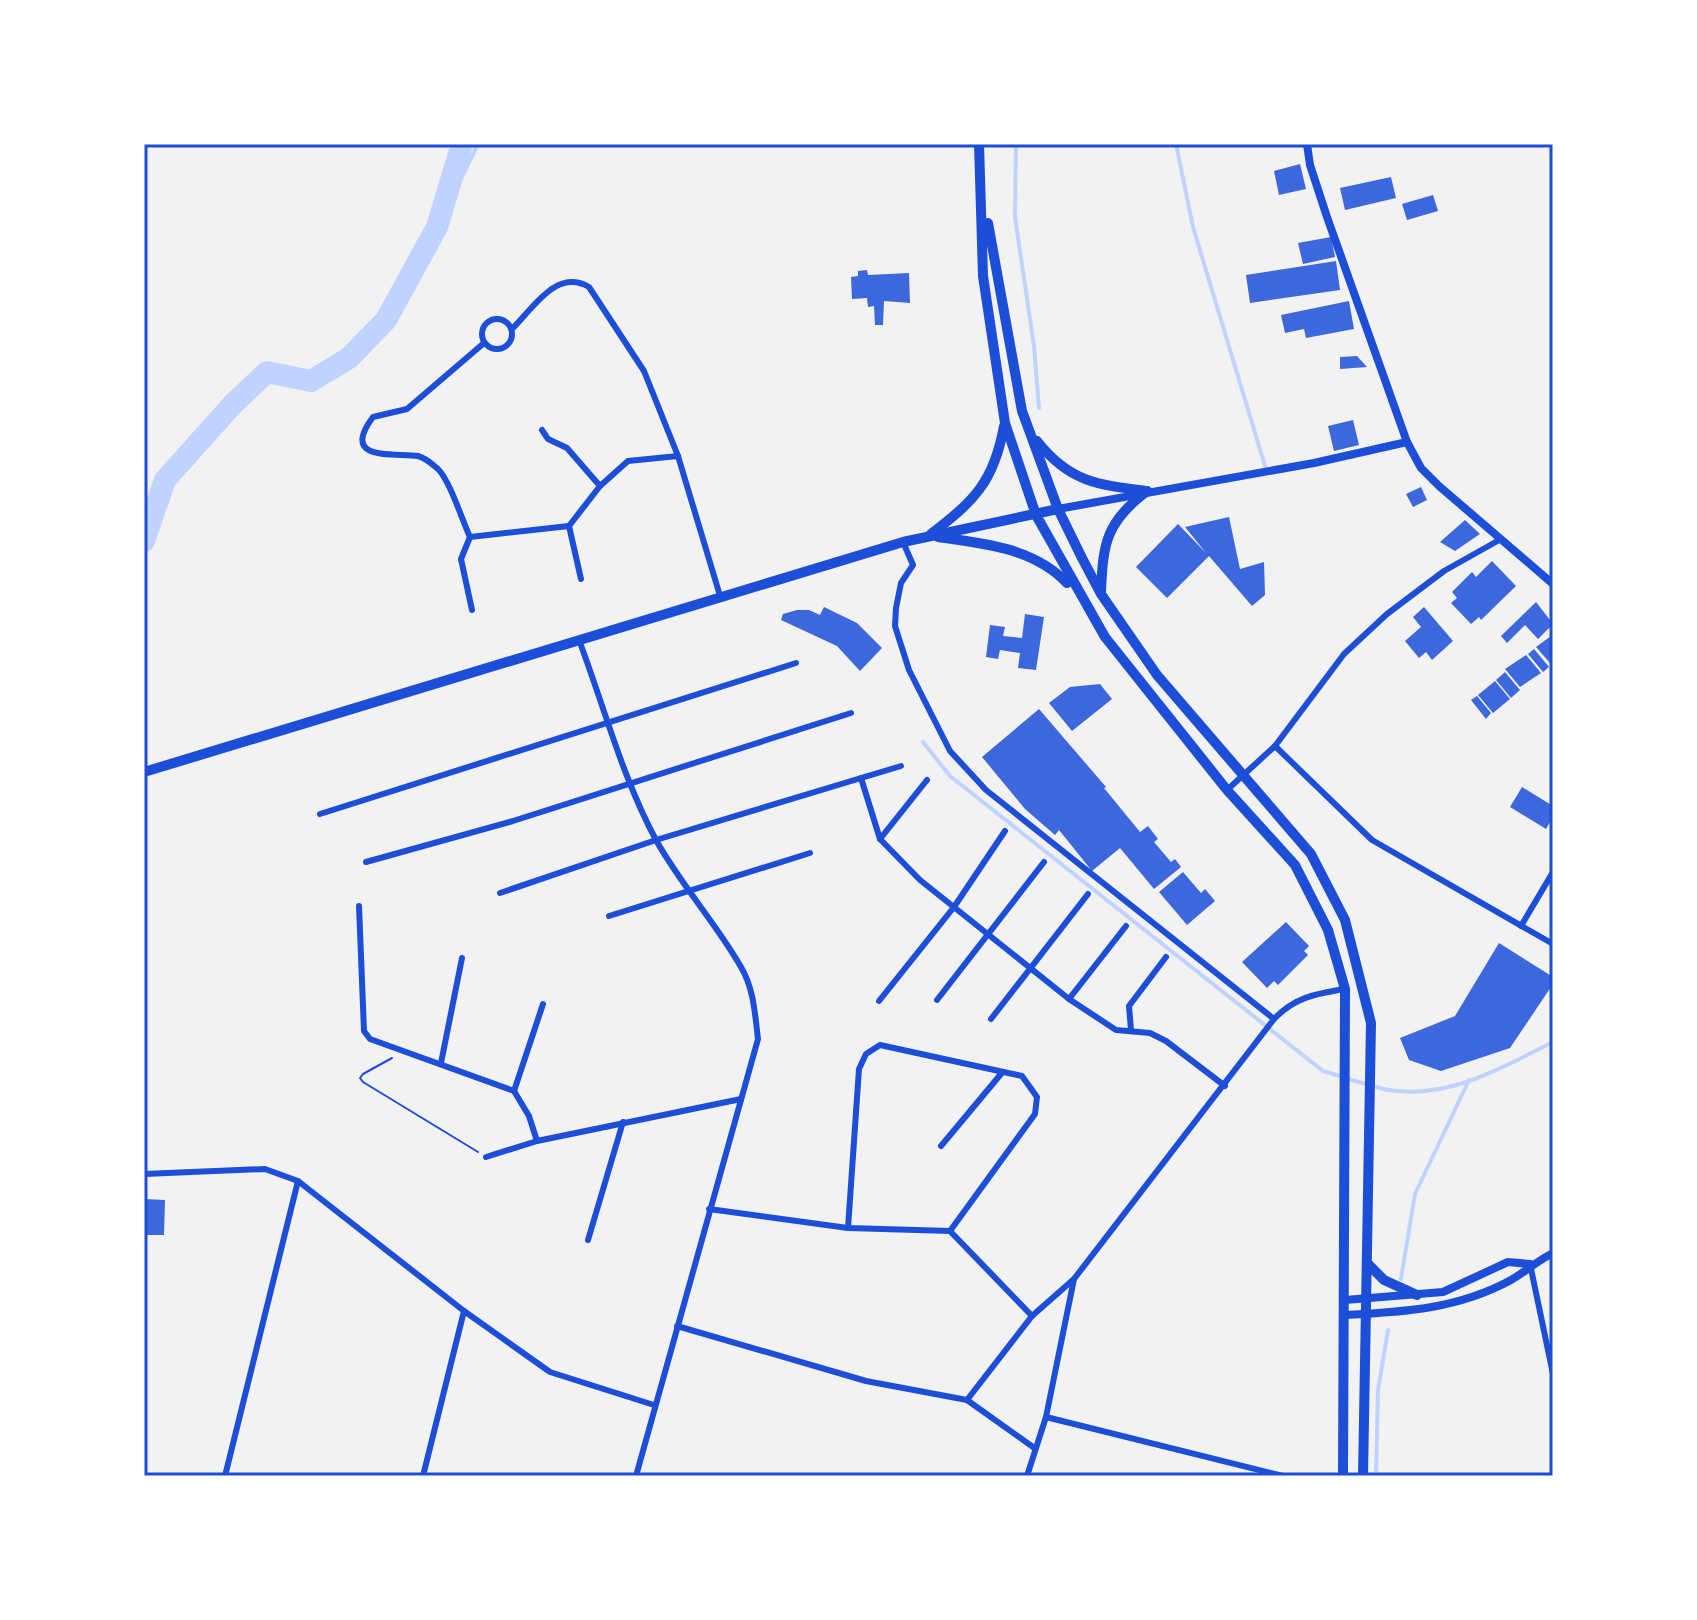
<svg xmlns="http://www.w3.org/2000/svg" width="1697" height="1620" viewBox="0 0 1697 1620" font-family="Arial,sans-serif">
<rect width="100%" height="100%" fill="#f2f2f2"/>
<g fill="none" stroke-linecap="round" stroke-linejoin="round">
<g stroke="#bfd3fe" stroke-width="4">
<polyline points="1016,144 1015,217 1034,346 1039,408"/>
<polyline points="1176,144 1193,227 1265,466"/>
<polyline points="437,227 478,144"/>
<path d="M 923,742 L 950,776 L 1323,1071 C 1345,1077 1367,1086 1389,1090 C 1448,1100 1503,1067 1553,1042"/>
<polyline points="1401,1279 1415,1194 1469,1080"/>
<polyline points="1376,1476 1378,1390 1388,1330"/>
</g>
<polyline stroke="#bfd3fe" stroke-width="22" points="144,541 165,480 233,404 267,372 311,381 349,358 386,320 437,227 462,144"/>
</g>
<g fill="#3d67dc">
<polygon points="1300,164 1306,189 1279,195 1274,171"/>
<polygon points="1391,177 1396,198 1345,210 1340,188"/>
<polygon points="1433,195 1438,211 1407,220 1402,204"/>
<polygon points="1331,237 1335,257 1303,264 1298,243"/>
<polygon points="1336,261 1340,290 1250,303 1246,275"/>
<polygon points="867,270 868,275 909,273 910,303 884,301 883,325 875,325 874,306 868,307 867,298 852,299 851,277 858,276 858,271"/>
<polygon points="1349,301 1354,329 1306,338 1304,329 1285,333 1281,315"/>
<polygon points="1357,356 1367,367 1340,369 1340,357"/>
<polygon points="1353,420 1359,445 1334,451 1328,426"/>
<polygon points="1421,487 1427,500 1413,507 1406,494"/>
<polygon points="1229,517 1240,569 1264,562 1265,595 1252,606 1209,556 1167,598 1136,567 1178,524 1206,553 1185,527"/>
<polygon points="1465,520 1480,534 1455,551 1440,542"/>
<polygon points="1492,561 1516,586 1481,620 1479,617 1471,624 1451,603 1457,598 1452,592 1472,572 1476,577"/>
<polygon points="1536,602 1553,624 1538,639 1525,625 1507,643 1501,636"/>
<polygon points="824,607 857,623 882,648 860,671 837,646 781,620 783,614 797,610 809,610 820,615"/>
<polygon points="1424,607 1453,641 1432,660 1426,652 1419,658 1405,641 1421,627 1413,617"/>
<polygon points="1025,614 1044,617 1036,670 1018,668 1020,653 1000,650 998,659 986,657 990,625 1005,627 1003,636 1022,638"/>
<polygon points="1551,636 1553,661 1550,663 1536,647"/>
<polygon points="1534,649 1549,667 1543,672 1528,654"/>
<polygon points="1526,655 1541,673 1520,687 1505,669"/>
<polygon points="1505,672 1520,690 1511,698 1496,680"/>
<polygon points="1495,681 1510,699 1493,713 1478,695"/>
<polygon points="1100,684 1112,699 1072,731 1049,703 1070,687"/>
<polygon points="1477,696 1491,713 1486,719 1471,700"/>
<polygon points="1039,709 1106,787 1104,788 1140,832 1148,826 1158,839 1154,842 1171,862 1175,859 1181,867 1154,889 1120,848 1092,871 1059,830 1055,835 1025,809 982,757"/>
<polygon points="1522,787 1553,806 1553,817 1546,829 1510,807"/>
<polygon points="1183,872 1201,893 1205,889 1215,901 1187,925 1159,892"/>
<polygon points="1286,922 1309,946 1304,951 1308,955 1278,985 1274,981 1267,988 1242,962"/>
<polygon points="1499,943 1553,977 1553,984 1510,1048 1441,1071 1409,1060 1400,1038 1455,1016"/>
<polygon points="144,1199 165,1200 164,1235 144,1235"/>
</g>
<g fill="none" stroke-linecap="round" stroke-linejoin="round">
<polyline stroke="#1d4ed8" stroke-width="2" points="392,1058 363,1074 360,1078 363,1082 478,1152"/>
<g stroke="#1d4ed8" stroke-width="6">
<circle cx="497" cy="334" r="15"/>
<path d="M 513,328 C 534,307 557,268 589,287 L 644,371 L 678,456 L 721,599"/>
<polyline points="542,430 548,439 567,448 600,486"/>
<polyline points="569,526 581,579"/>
<path d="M 470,537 C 462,520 450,481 438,469 C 432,464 426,458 418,456 C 399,452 338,464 373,417 L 407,409 L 484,343"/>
<polyline points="470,537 569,526 600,486 628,461 678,456"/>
<polyline points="470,537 461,559 472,610"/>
<polyline points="903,542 913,565 901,583 896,608 895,626 909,670 950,751 986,790 1274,1019"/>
<path d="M 579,640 C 604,706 622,777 656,840 C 681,885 716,923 741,967 C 754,989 755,1015 758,1039 L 636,1476"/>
<polyline points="1275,746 1372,840 1553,944"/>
<polyline points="861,778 880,839"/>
<polyline points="927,780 880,839 920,880 1069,999 1116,1030 1150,1033 1166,1041 1225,1086"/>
<polyline points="1227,790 1275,746 1344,654 1387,614 1444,571 1501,539"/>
<polyline points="320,814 796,663"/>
<polyline points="366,862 513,821 851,713"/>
<polyline points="500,893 656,840 901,766"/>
<polyline points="359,906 364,1031 370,1039 514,1091 529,1116 537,1141"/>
<polyline points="609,916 810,853"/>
<polyline points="1521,926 1553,872"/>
<polyline points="1069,999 1126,926"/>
<polyline points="937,1000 1044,862"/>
<polyline points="879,1001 954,907 1005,831"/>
<polyline points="991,1019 1088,894"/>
<polyline points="1131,1030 1129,1006 1166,957"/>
<polyline points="441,1063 462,958"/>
<polyline points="514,1091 543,1004"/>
<polyline points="941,1146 1001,1074"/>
<polyline points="486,1157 537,1141 741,1099"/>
<polyline points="144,1174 265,1169 298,1181 464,1311 550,1372 654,1405"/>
<polyline points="709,1209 848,1228 950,1231 1032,1316"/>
<polyline points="848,1228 859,1069 866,1054 880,1045 1022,1076 1037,1097 1035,1114 950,1231"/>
<polyline points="588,1240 623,1122"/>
<polyline points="1530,1264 1553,1374"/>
<polyline points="677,1326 866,1381 967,1400 1033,1447"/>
<path d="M 967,1400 L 1032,1316 L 1074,1279 L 1274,1019 C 1295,997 1315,994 1345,989"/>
<polyline points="1046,1417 1283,1476"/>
<polyline points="225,1476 298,1181"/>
<polyline points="423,1476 464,1311"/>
<polyline points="1027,1476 1046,1417 1074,1279"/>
</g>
<g stroke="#1d4ed8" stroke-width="8">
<polyline points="1307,144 1310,165 1327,217 1407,442 1421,468 1439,486 1553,584"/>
<polyline points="1058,509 1314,463 1407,442"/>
<polyline points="1345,1300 1443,1292 1508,1262 1530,1264"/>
<path d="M 1345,1315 C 1404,1312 1458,1309 1511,1280 C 1525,1272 1537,1261 1553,1253"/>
</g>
<g stroke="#1d4ed8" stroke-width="10">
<polyline points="979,144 983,276 1005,423 1036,515 1105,637 1227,790 1295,865 1328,930 1345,989 1343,1476"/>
<polyline points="988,223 1022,411 1058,509 1082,558 1101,594 1157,675 1311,854 1345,920 1371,1023 1363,1476"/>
<path d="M 1037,441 C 1069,482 1098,485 1147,491"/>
<path d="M 931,534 C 974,501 994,482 1004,426"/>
<path d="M 938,537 C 983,543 1034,548 1067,583"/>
<path d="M 1101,592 C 1103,543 1106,522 1147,491"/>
<polyline points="144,772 903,542 1058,509"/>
<polyline points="1368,1264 1384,1280 1417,1295"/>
</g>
</g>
<rect width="1697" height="1620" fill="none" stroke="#ffffff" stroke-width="292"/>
<rect x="146" y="146" width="1405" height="1328" fill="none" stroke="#1d4ed8" stroke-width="3"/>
</svg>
